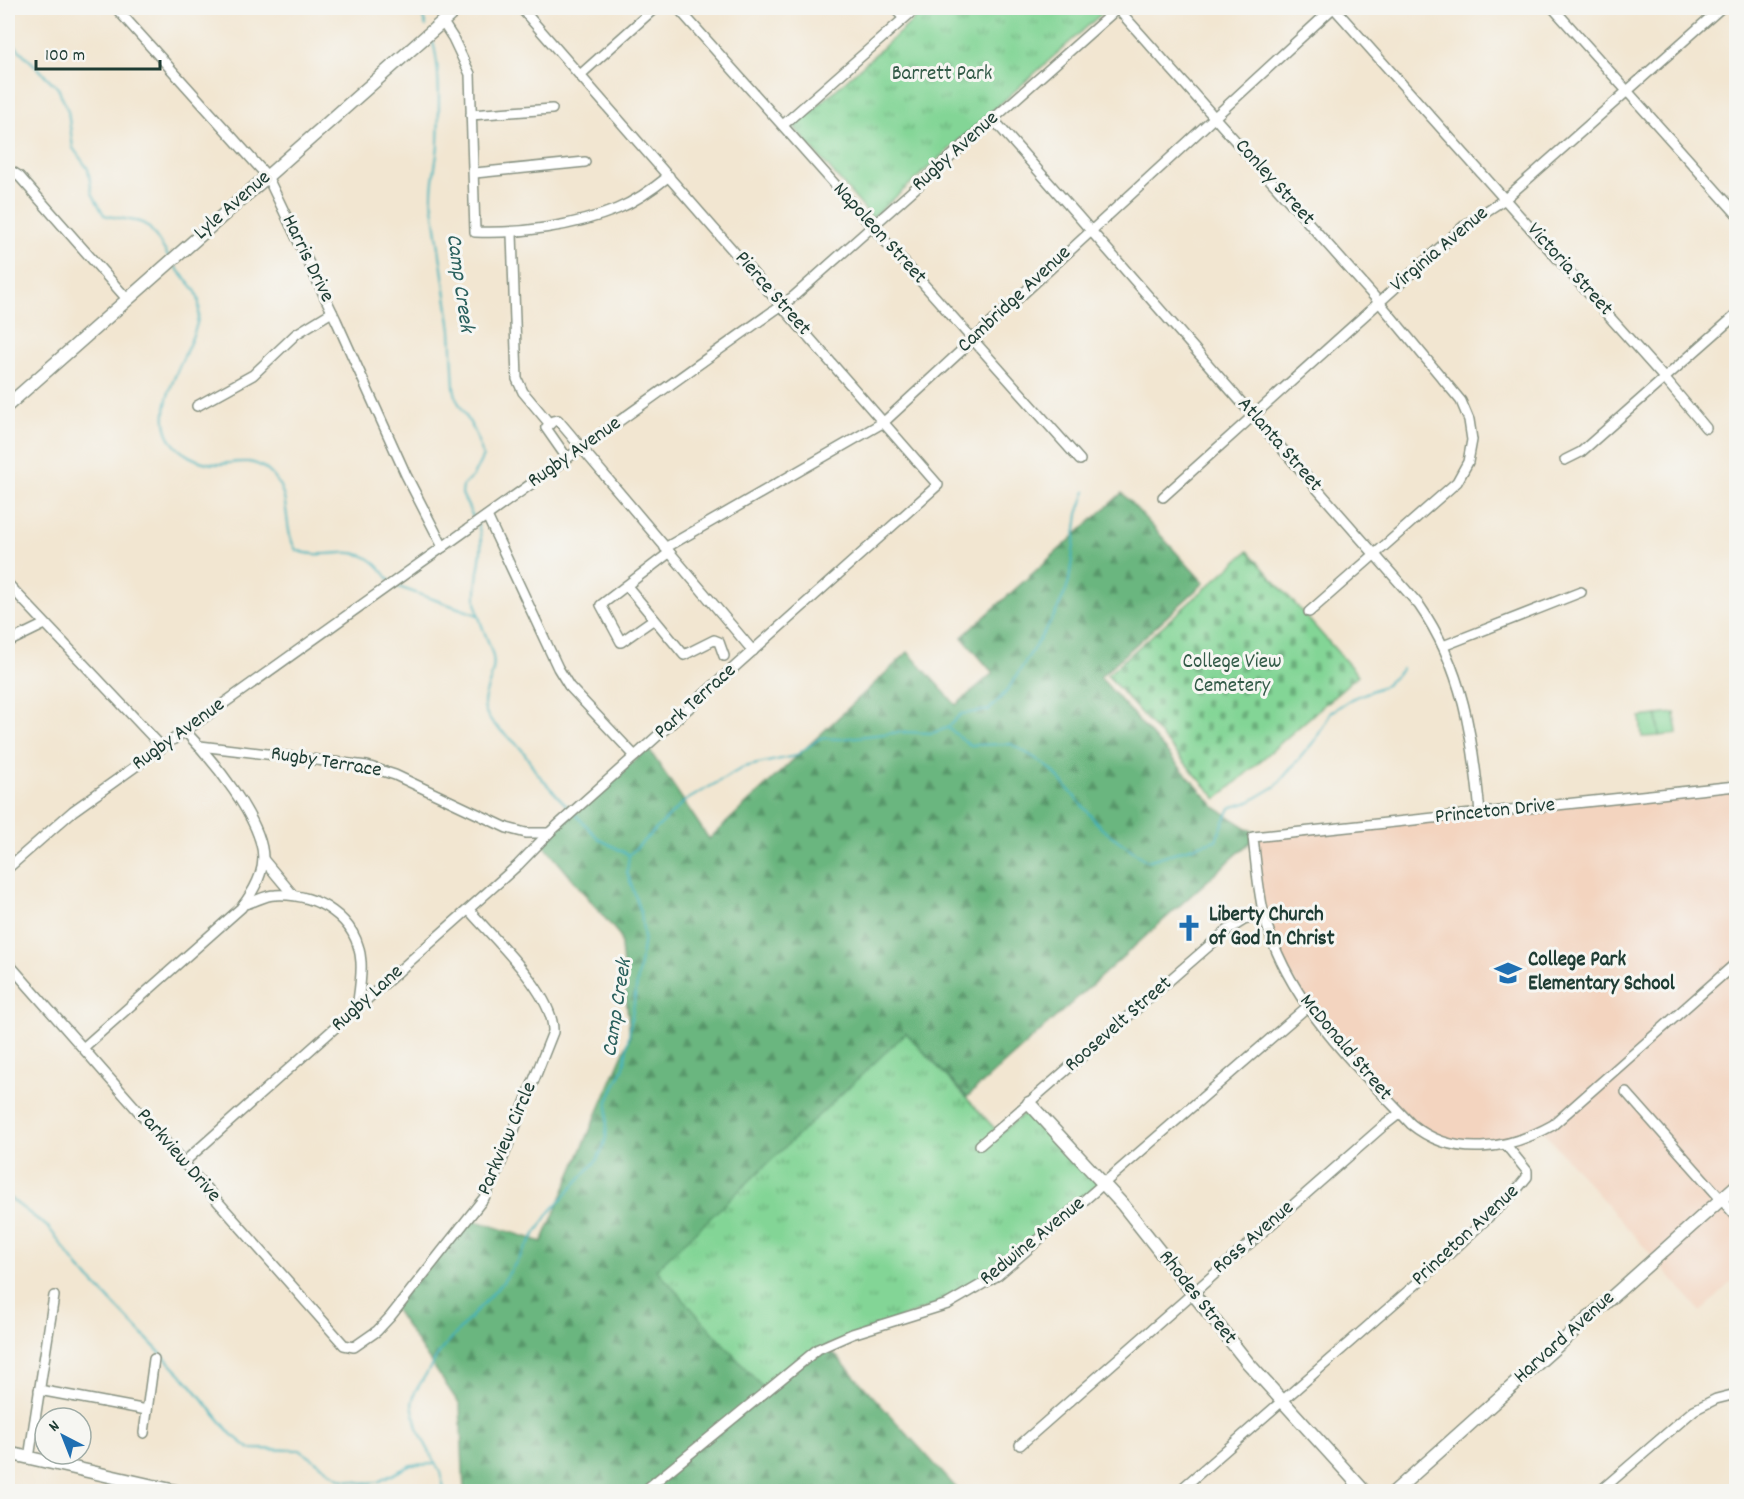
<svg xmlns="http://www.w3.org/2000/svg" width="1744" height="1499" viewBox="0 0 1744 1499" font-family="Dekko,sans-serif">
<defs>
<pattern id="forest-firs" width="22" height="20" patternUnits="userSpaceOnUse" patternTransform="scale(1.5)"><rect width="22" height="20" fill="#6ab67f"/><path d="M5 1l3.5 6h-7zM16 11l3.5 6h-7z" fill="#579569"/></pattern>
<pattern id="cemetery-stones" width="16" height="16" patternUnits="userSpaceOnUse" patternTransform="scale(1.5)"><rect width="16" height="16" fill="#83d596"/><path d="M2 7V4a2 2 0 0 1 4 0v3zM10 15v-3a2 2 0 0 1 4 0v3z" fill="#6bae7b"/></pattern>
<pattern id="park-tufts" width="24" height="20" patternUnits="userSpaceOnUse" patternTransform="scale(1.5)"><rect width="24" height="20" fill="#83d596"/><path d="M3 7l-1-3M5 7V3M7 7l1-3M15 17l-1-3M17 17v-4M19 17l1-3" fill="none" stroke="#6bae7b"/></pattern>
</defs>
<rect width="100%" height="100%" fill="#f6f6f2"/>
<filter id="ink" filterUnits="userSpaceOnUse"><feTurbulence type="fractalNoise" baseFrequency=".0167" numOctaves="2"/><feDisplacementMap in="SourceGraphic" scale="12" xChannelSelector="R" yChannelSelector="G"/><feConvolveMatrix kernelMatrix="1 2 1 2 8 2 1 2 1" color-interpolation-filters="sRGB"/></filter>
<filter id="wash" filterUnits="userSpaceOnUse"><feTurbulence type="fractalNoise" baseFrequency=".008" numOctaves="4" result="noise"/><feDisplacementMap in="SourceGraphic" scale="24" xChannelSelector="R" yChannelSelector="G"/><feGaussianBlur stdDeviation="1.35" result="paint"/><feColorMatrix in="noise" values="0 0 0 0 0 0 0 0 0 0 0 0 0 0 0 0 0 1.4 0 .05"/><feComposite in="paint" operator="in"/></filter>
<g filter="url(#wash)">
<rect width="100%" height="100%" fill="#f2e6d1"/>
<polygon fill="#f3d4bf" points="1736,786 1736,1278 1701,1312 1541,1129 1512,1146 1457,1143 1424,1131 1402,1110 1307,1004 1273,941 1261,892 1258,835"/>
<polygon fill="#83d596" stroke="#518965" stroke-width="1.5" points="1675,713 1677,734 1659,736 1657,715"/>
<polygon fill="url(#forest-firs)" stroke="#447a5a" stroke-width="1.5" points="1122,493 1204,583 1100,677 1216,808 1258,835 967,1097 906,1033 827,1346 959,1491 464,1491 460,1405 393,1307 470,1219 542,1242 630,1037 620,936 539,839 648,748 709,839 908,652 956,705 993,673 962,637"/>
<polygon fill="url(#cemetery-stones)" stroke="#518965" stroke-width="1.5" points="1248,551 1358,675 1217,799 1107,675"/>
<g fill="url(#park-tufts)" stroke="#518965" stroke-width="1.5">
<polygon points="927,8 1108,8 872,218 794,127"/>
<polygon points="1657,715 1659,736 1642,737 1640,717"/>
<polygon points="906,1033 1000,1134 1031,1107 1103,1186 996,1272 951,1299 827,1346 765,1390 656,1269"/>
</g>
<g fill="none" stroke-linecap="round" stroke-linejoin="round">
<g stroke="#43b3bc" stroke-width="2">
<polyline points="419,8 426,26"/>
<path d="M 8,39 L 58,88 L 68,111 L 73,148 L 88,169 L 92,193 L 104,215 C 148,225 143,214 168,256"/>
<path d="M 432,40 C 441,64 439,117 438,144 C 437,163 431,180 432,200 L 451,330 L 454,388 L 457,400 L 475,432 L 483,456 L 473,476 L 463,486 L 462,494 L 473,517"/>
<path d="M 175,266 C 181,276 192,283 197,294 C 212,332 150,390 168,434 C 175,453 201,465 221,464 C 238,462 253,458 268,471 C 294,493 281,526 296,550 C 334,565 358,532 390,581"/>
<path d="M 478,525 C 487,550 474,575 476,601 C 477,622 489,638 493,657 C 497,676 480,695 485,710 C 491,727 511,736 522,750 C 527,756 530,763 534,769 C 545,784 559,797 571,810"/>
<polyline points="393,585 478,615"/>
<polyline points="948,728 970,745 1011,744 1035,758 1052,770 1102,829 1147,861 1216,840 1230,808 1249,802 1276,786 1316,739 1331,712 1351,699 1386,685 1402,669"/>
<polyline points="575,814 599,839 629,855"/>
<polyline points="629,855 685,801 744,767 795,756 820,738 839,739 901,732 932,733 947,728 961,714 989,710 1007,691 1054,616 1065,593 1069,581 1078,514 1086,491"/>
<polyline points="8,1197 49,1228 79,1268 191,1385 231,1434 250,1449 300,1450 341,1479 365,1483 378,1482 411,1465 436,1464"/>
<polyline points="445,1492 440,1472 417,1428 412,1404 415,1392 441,1350 503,1282 550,1212 596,1161 602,1150 606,1138 608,1101 624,1067 644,938 641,913 627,872 629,855"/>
</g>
</g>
</g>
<g filter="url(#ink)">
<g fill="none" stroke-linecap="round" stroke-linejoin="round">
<defs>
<g id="street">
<polyline points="116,8 267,176 336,320 406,475 443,547"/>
<polyline points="678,8 1080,460"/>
<polyline points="894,8 904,18"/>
<polyline points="1117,8 1379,302 1461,401 1469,420 1472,440 1468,462 1457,482 1309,612"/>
<polyline points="1334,8 1665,379 1706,428"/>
<polyline points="1553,8 1736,213"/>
<path d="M 442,21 L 453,38 L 470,74 L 475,232 C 519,234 575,226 617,209 C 636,201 653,189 669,176"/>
<polyline points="580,75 655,8"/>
<polyline points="471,115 552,109"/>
<path d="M 993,119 L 1419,605 C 1463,668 1473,738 1480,813"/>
<polyline points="783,125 916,8"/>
<polyline points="8,169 19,176 127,299"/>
<polyline points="475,173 585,162"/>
<polyline points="512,234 517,379 523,392 549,423"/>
<polyline points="197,406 253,375 296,334 332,312"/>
<polyline points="567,458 546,428 553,421 558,420 753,651"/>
<polyline points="1565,460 1581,452 1736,315"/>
<polyline points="1163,497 1465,225 1505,199 1721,8"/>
<polyline points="487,516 558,668 569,686 635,756"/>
<polyline points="665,548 884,422 1333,8"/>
<polyline points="8,584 162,747"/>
<polyline points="627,586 684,655 714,640 719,642 724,656"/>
<polyline points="654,619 621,642 601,605 669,553"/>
<polyline points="8,642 45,624"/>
<polyline points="1443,646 1581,592"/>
<polyline points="200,746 367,766 395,775 507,828 526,833 549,833"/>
<path d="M 1736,786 L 1253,837 C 1256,863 1258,890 1264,915 C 1286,1000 1353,1063 1411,1124 C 1454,1159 1508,1150 1553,1125 L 1736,963"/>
<polyline points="263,859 293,895"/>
<polyline points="8,868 73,811 793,297 1118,8"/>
<path d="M 244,904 C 254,903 264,895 275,895 C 316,893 358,917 361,962 C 362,977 359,993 357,1008"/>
<path d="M 8,963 L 344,1345 L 354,1347 L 377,1331 L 390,1317 L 484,1198 L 499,1168 L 553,1032 C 555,995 493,938 469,910"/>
<path d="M 83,1048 L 241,908 C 251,895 263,876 263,858 C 263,820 211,758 185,731"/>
<polyline points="1626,1092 1736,1216"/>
<polyline points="1386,1124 1400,1113"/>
<polyline points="980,1145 1225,932 1244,920 1264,914"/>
<polyline points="183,1163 518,865 549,833 938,485 521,8"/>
<polyline points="39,1390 147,1410"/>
<polyline points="144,1433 154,1359"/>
<polyline points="1020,1445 1382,1127"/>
<polyline points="29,1458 54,1296"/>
<polyline points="643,1492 818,1349 852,1334 948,1304 998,1275 1307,1007"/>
<polyline points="1178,1492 1430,1272 1513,1194 1527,1177 1527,1171 1506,1145"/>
<polyline points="1599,1492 1694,1410 1716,1399 1736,1394"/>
</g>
<g id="secondary">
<polyline points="8,405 458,8"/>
<polyline points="1029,1103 1123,1205 1248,1363 1365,1492"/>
<polyline points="8,1453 180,1492"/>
<polyline points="1394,1492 1736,1186"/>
</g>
</defs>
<use href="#street" stroke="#889282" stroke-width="12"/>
<use href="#secondary" stroke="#889282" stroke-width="15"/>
<use href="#street" stroke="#fff" stroke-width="9"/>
<use href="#secondary" stroke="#fff" stroke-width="12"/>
</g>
</g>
<defs>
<symbol id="church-bare" viewBox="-9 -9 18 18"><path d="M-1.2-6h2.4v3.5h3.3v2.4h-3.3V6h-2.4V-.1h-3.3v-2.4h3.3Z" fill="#1f6fb2" stroke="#f6f6f2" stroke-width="2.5" paint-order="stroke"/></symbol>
<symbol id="school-bare" viewBox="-9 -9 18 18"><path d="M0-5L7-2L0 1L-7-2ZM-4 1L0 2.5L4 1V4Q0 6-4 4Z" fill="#1f6fb2" stroke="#f6f6f2" stroke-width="2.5" paint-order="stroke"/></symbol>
</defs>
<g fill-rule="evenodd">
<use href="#church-bare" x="1170" y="909" width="38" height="38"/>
<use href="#school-bare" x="1489" y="954" width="38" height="38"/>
</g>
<g text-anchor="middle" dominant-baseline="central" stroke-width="6" stroke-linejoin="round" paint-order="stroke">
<g font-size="21" fill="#335b48" stroke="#f6f6f2">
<text x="942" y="75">Barrett Park</text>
<text x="1232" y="663">College View<tspan x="1232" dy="24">Cemetery</tspan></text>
</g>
<g font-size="21" fill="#1f3d34" stroke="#f6f6f2">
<text transform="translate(956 152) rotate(-42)">Rugby Avenue</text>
<text transform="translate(1274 183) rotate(48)">Conley Street</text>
<text transform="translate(233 206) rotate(-41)">Lyle Avenue</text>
<text transform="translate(879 234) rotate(48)">Napoleon Street</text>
<text transform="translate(1440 250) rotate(-40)">Virginia Avenue</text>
<text transform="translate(307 259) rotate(64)">Harris Drive</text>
<text transform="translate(1569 270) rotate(48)">Victoria Street</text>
<text transform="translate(772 294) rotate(49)">Pierce Street</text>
<text transform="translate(1015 300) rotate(-43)">Cambridge Avenue</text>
<text transform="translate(1279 445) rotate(49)">Atlanta Street</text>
<text transform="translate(575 453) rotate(-35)">Rugby Avenue</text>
<text transform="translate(696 702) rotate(-42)">Park Terrace</text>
<text transform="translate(179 735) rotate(-36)">Rugby Avenue</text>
<text transform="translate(326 763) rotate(9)">Rugby Terrace</text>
<text transform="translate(1495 812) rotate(-6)">Princeton Drive</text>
<text transform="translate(368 999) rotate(-42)">Rugby Lane</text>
<text transform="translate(1119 1025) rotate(-41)">Roosevelt Street</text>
<text transform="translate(1345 1048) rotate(50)">McDonald Street</text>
<text transform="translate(508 1139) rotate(-67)">Parkview Circle</text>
<text transform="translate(178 1156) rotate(49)">Parkview Drive</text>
<text transform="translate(1466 1236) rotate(-43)">Princeton Avenue</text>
<text transform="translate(1254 1238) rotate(-41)">Ross Avenue</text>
<text transform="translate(1033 1242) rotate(-39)">Redwine Avenue</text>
<text transform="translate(1197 1298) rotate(52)">Rhodes Street</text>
<text transform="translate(1565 1338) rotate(-42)">Harvard Avenue</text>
</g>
<g font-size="21" font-weight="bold" fill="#1f3d34" stroke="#f6f6f2" text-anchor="start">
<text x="1209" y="916">Liberty Church<tspan x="1209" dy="24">of God In Christ</tspan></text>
<text x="1528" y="961">College Park<tspan x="1528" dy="24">Elementary School</tspan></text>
</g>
<g font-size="22" font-style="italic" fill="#2a605d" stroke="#f6f6f2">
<text transform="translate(459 283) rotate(82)">Camp Creek</text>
<text transform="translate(618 1008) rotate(-81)">Camp Creek</text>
</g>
</g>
<rect width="1744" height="1499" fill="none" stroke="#f6f6f2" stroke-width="30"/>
<g transform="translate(63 1436) rotate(318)"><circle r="28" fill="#f6f6f2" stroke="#a0aca6" stroke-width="1.5"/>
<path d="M0-4.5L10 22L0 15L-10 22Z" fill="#1f6fb2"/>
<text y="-9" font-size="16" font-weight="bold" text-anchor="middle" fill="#1f3d34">N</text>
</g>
<path d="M36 60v9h124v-9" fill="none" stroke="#1f3d34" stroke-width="3"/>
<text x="45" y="60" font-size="18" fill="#1f3d34" stroke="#f6f6f2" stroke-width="4.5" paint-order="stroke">100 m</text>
</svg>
